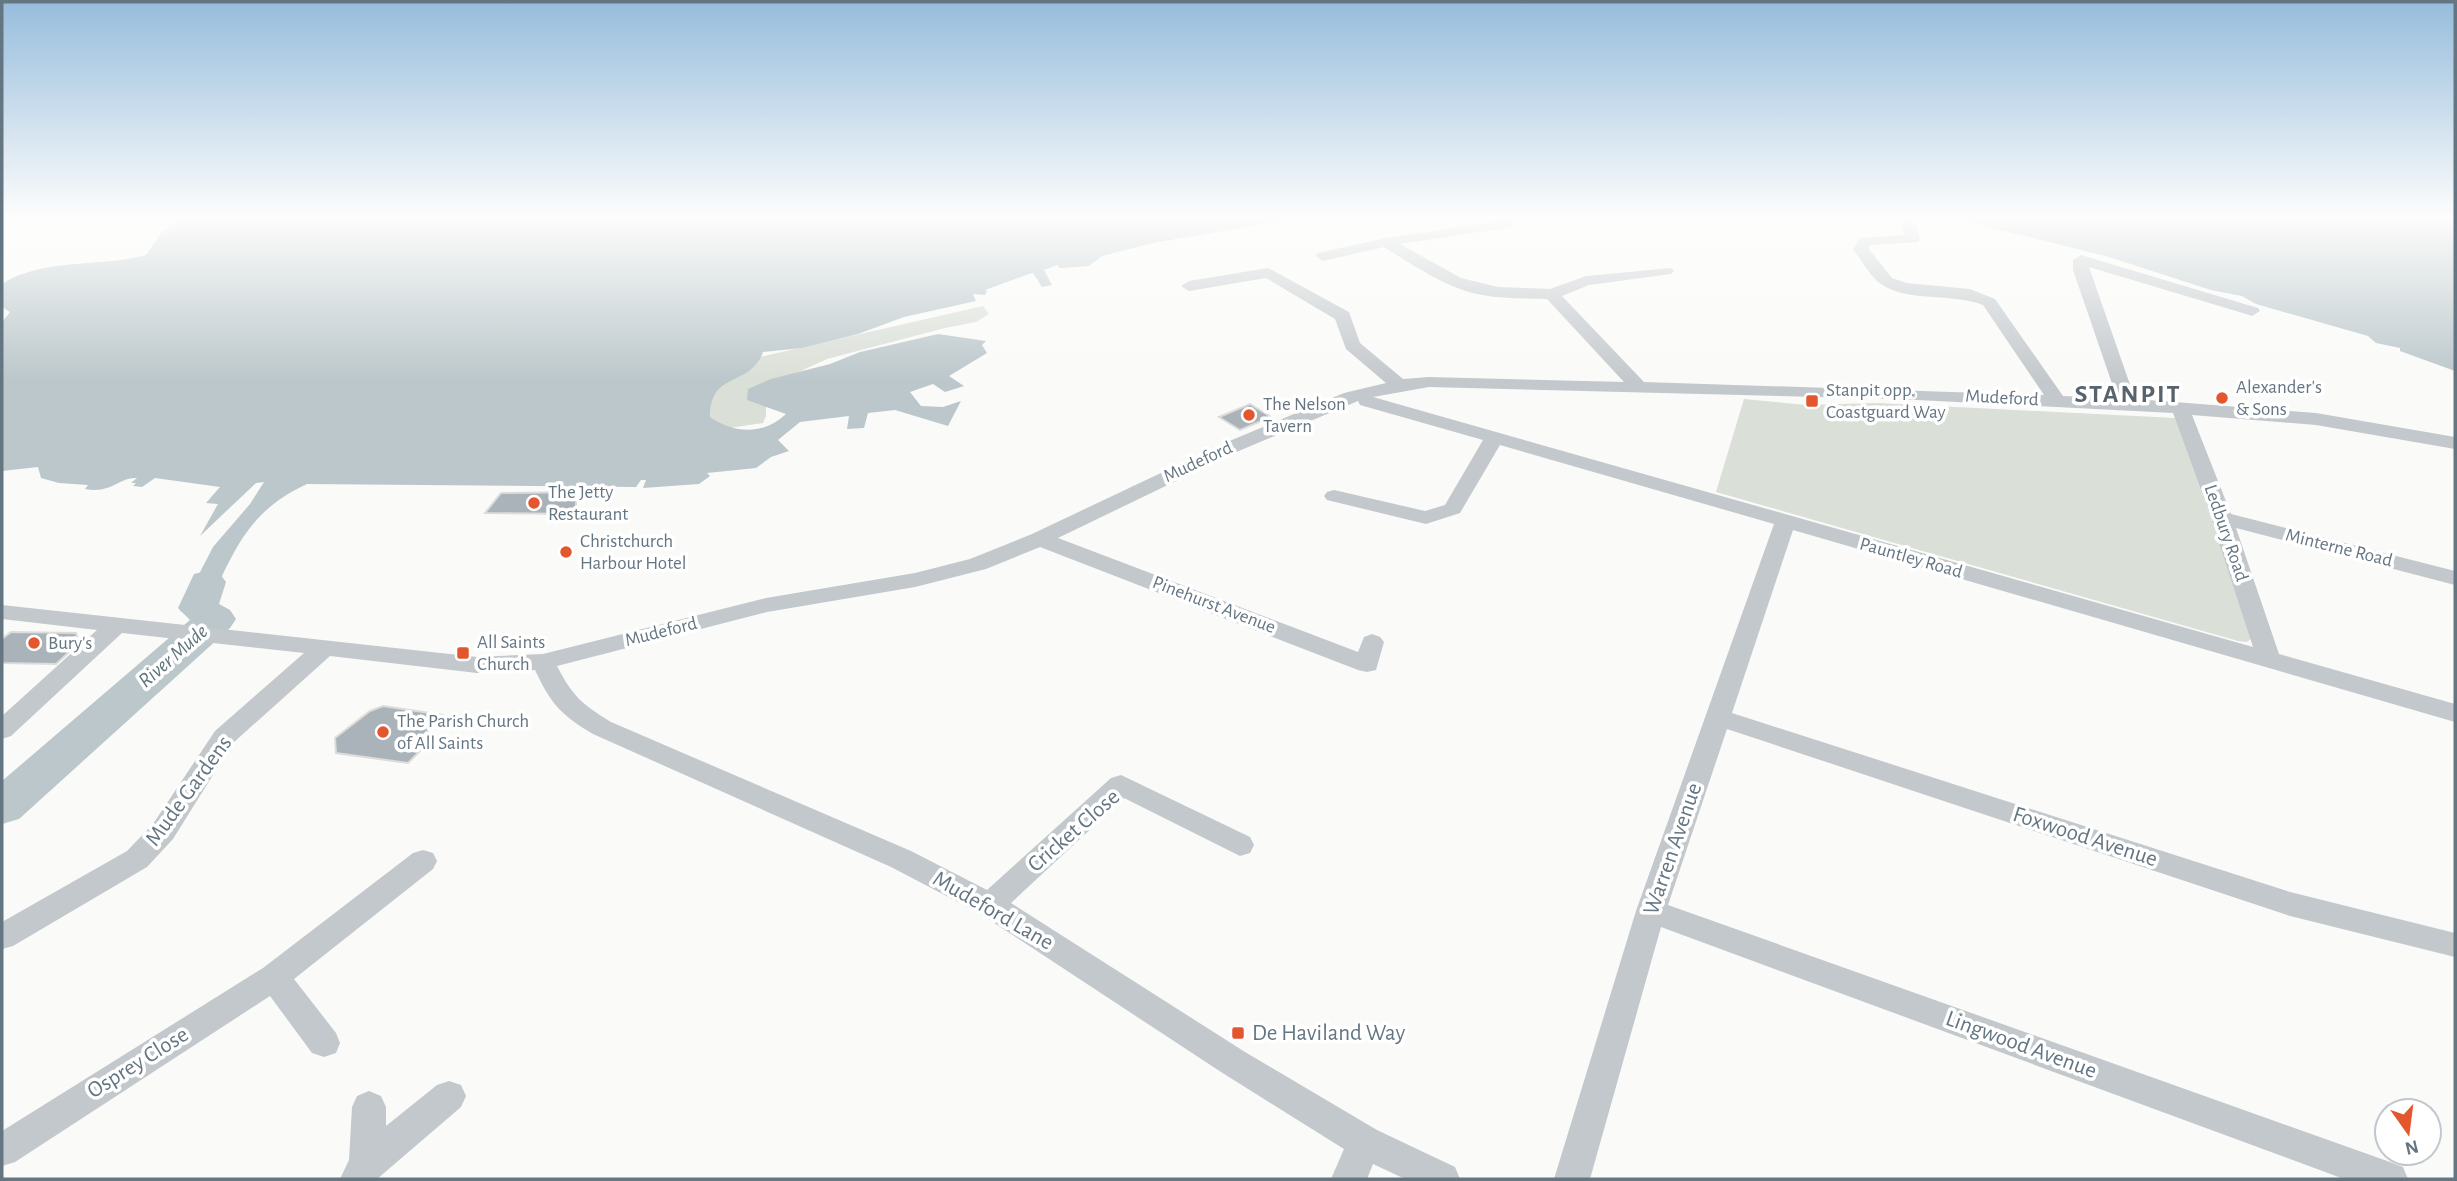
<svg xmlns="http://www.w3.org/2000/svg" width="2457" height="1181" viewBox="0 0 2457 1181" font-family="'Alegreya Sans',sans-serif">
<rect width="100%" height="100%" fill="#fafaf8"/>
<g fill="#dadfd7">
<polygon points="983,306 989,314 976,322 945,328 827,359 766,387 766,416 763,423 709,431 699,390 751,359"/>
<polygon points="1744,399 1805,405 1878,403 2175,418 2253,637 2247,642 2238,641 1716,492"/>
</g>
<g fill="#bbc7cb">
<path d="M 181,216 L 1310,216 L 1153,243 L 1102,256 L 1089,266 L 1060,268 L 1057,265 L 1044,270 L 1052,285 L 1042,287 L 1033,273 L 1029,274 L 985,290 L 987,291 L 985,295 L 973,294 L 976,301 L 904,317 L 858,334 L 802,348 L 763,352 C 750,388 710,370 710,417 C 735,434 764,435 786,414 L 747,400 L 748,389 L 771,379 L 830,364 L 860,352 L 938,334 L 986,341 L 982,345 L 987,353 L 949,376 L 964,386 L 945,392 L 933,384 L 910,392 L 921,406 L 943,407 L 961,401 L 948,426 L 895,410 L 868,413 L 864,428 L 847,429 L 849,416 L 800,422 L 778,440 L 789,451 L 771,457 L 756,468 L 707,473 L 710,476 L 699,484 L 643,488 L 646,480 L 641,480 L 636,487 L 307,484 C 250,510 235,548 210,602 L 229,621 L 205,620 L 180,611 L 213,547 L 250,504 L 264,482 L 256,483 L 200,536 L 218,504 L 206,503 L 220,487 L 155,478 L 142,487 L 133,486 L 136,483 L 131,483 L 137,478 C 119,477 112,494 85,489 L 88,485 L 59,483 L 41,478 L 38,467 L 2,471 L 2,322 L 10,312 L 2,307 L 2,284 C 44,257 99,268 146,255 L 162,232 Z"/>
<polygon points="1944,216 2408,216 2455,221 2455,371 2400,351 2400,348 2376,343 2368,336 2256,304 2242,296 2211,290 2109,257"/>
</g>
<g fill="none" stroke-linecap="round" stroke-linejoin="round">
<polygon fill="#bbc7cb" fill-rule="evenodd" points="207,571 220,574 226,582 219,604 230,610 236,619 230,628 19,819 2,824 2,781 190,620 178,608 194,574"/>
</g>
<g fill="#aab3b9" stroke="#dcdcda" stroke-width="2">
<polygon points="1250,404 1271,417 1240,430 1219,417"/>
<polygon points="576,492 576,514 485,513 501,493"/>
<polygon points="11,632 76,633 79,643 56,664 2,663 2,639"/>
<polygon points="383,706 443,715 420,738 431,740 408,763 336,753 335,738 370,711"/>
</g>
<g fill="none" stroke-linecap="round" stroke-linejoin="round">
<g fill="#c3c8cc" fill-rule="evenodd">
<path d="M 1908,219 L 1915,223 L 1920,239 L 1918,242 L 1870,245 L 1869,249 L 1892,278 L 1907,283 L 1970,289 L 1995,299 L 2063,396 L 2117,398 L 2073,270 L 2073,260 L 2081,255 L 2258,308 L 2260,311 L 2252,316 L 2246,314 L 2089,267 L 2135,399 L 2316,413 L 2455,437 L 2455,449 L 2316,425 L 2192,415 L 2231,514 L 2455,571 L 2455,585 L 2236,528 L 2279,654 L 2455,704 L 2455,722 L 1793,530 L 1732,713 L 2290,892 L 2455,933 L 2455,957 L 2290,916 L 1727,729 L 1668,905 L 2390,1162 L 2403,1167 L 2408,1179 L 2344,1179 L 1661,927 L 1590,1179 L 1554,1179 L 1636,911 L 1774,524 L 1500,445 L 1460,513 L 1426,524 L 1327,500 L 1324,496 L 1327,492 L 1334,490 L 1425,511 L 1445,505 L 1483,440 L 1360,405 L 1358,401 L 1234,453 L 1058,538 L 1358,652 L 1364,637 L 1372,634 L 1380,637 L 1384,642 L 1376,670 L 1367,672 L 1358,670 L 1040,547 L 986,569 L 915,587 L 767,612 L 557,666 C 573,697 582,704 611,722 L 911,851 L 987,890 L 1111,778 L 1121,775 L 1250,837 L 1254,845 L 1250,853 L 1240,856 L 1124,798 L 1011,903 L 1245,1052 L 1377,1130 L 1455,1167 L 1460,1179 L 1405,1179 L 1373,1164 L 1367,1179 L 1331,1179 L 1344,1149 L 1221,1072 L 979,913 L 891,867 L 593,734 C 561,715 551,704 535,670 L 477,673 L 330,656 L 233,743 L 173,839 L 147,867 L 13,946 L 2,949 L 2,922 L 127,851 L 153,824 L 215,731 L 304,653 L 122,633 L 11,736 L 2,739 L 2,716 L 97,630 L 2,619 L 2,605 L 477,657 L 543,654 L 766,598 L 915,573 L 970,559 L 1032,534 L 1220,445 L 1344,393 L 1386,383 L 1346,349 L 1335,319 L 1266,278 L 1189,291 L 1181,286 L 1189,281 L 1268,268 L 1349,312 L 1360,343 L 1403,379 L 1429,377 L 1624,382 L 1547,299 C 1526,298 1503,299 1482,295 C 1445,288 1415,266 1384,247 L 1323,261 L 1315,256 L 1318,253 L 1386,238 L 1507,220 L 1514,224 L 1512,227 L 1400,244 L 1461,278 L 1498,287 L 1550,289 L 1586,276 L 1671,268 L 1674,271 L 1671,274 L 1589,285 L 1562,296 L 1644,382 L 2044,395 L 1983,305 C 1954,293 1905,302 1881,284 C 1870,277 1861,259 1853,249 L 1860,238 L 1904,235 L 1901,223 ZM 1429,387 L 1898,399 L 2173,413 L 2211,518 L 2253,647 L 1373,397 Z"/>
<polygon points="423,850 433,853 437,861 433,869 294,979 336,1033 340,1043 336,1053 324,1057 312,1053 270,996 15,1162 2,1166 2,1131 263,968 413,853"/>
<polygon points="449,1081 461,1085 466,1096 461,1107 377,1179 340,1179 349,1160 352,1107 357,1096 369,1091 381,1096 386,1107 386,1126 437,1085"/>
</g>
</g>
<linearGradient id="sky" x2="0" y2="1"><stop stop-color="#96bcdc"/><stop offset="0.57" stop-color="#fdfdfc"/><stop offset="1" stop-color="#fdfdfc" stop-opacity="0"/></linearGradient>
<rect width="2457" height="381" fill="url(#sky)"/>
<g fill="#e4572e" stroke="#fff" stroke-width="2.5">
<circle cx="2222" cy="398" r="7"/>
<rect x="1805" y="394" width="14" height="14" rx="3.5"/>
<circle cx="1249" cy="415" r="7"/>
<circle cx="534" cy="503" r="7"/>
<circle cx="566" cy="552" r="7"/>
<circle cx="34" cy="643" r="7"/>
<rect x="456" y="646" width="14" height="14" rx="3.5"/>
<circle cx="383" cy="732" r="7"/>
<rect x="1231" y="1026" width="14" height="14" rx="3.5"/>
</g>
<g text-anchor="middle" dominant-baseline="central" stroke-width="7" stroke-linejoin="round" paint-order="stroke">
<g font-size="19" fill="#657683" stroke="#fff" text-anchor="start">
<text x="2236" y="387">Alexander's<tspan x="2236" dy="22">&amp; Sons</tspan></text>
<text x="1826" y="390">Stanpit opp.<tspan x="1826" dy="22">Coastguard Way</tspan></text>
<text x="1263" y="404">The Nelson<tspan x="1263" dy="22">Tavern</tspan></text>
<text x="548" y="492">The Jetty<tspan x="548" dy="22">Restaurant</tspan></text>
<text x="580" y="541">Christchurch<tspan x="580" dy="22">Harbour Hotel</tspan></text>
<text x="477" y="642">All Saints<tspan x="477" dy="22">Church</tspan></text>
<text x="48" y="643">Bury's</text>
<text x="397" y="721">The Parish Church<tspan x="397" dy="22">of All Saints</tspan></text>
</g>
<g font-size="19" fill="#657683" stroke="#fff">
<text transform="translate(2002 398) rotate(3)">Mudeford</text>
<text transform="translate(1198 462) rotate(-25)">Mudeford</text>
<text transform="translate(2226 533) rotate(71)">Ledbury Road</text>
<text transform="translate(2339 548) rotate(14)">Minterne Road</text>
<text transform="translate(1911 558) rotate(16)">Pauntley Road</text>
<text transform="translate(1214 605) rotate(21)">Pinehurst Avenue</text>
<text transform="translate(661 632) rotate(-14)">Mudeford</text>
</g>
<g font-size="21" font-style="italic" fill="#60757c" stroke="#fff">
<text transform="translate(173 656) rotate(-41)">River Mude</text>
</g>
<g font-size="23" fill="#657683" stroke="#fff">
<text transform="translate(189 791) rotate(-54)">Mude Gardens</text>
<text transform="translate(1074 831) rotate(-41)">Cricket Close</text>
<text transform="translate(2085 837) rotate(18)">Foxwood Avenue</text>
<text transform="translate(1673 849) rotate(-71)">Warren Avenue</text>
<text transform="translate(993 911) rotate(30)">Mudeford Lane</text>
<text transform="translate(2021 1045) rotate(20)">Lingwood Avenue</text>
<text transform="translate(138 1063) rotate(-32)">Osprey Close</text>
</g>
<g font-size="23" fill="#657683" stroke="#fff" text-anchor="start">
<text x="1252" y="1033">De Haviland Way</text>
</g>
<g font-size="26" font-weight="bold" letter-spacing="2" fill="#57646e" stroke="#fff">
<text x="2128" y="394">STANPIT</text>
</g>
</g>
<rect width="2457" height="1181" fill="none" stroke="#657683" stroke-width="7"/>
<g transform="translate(2408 1132) rotate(166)"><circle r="33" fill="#ffffff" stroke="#c1c8cd" stroke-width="2"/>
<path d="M0-5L12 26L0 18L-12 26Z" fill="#e4572e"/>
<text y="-10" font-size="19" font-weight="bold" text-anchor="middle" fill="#657683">N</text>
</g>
</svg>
